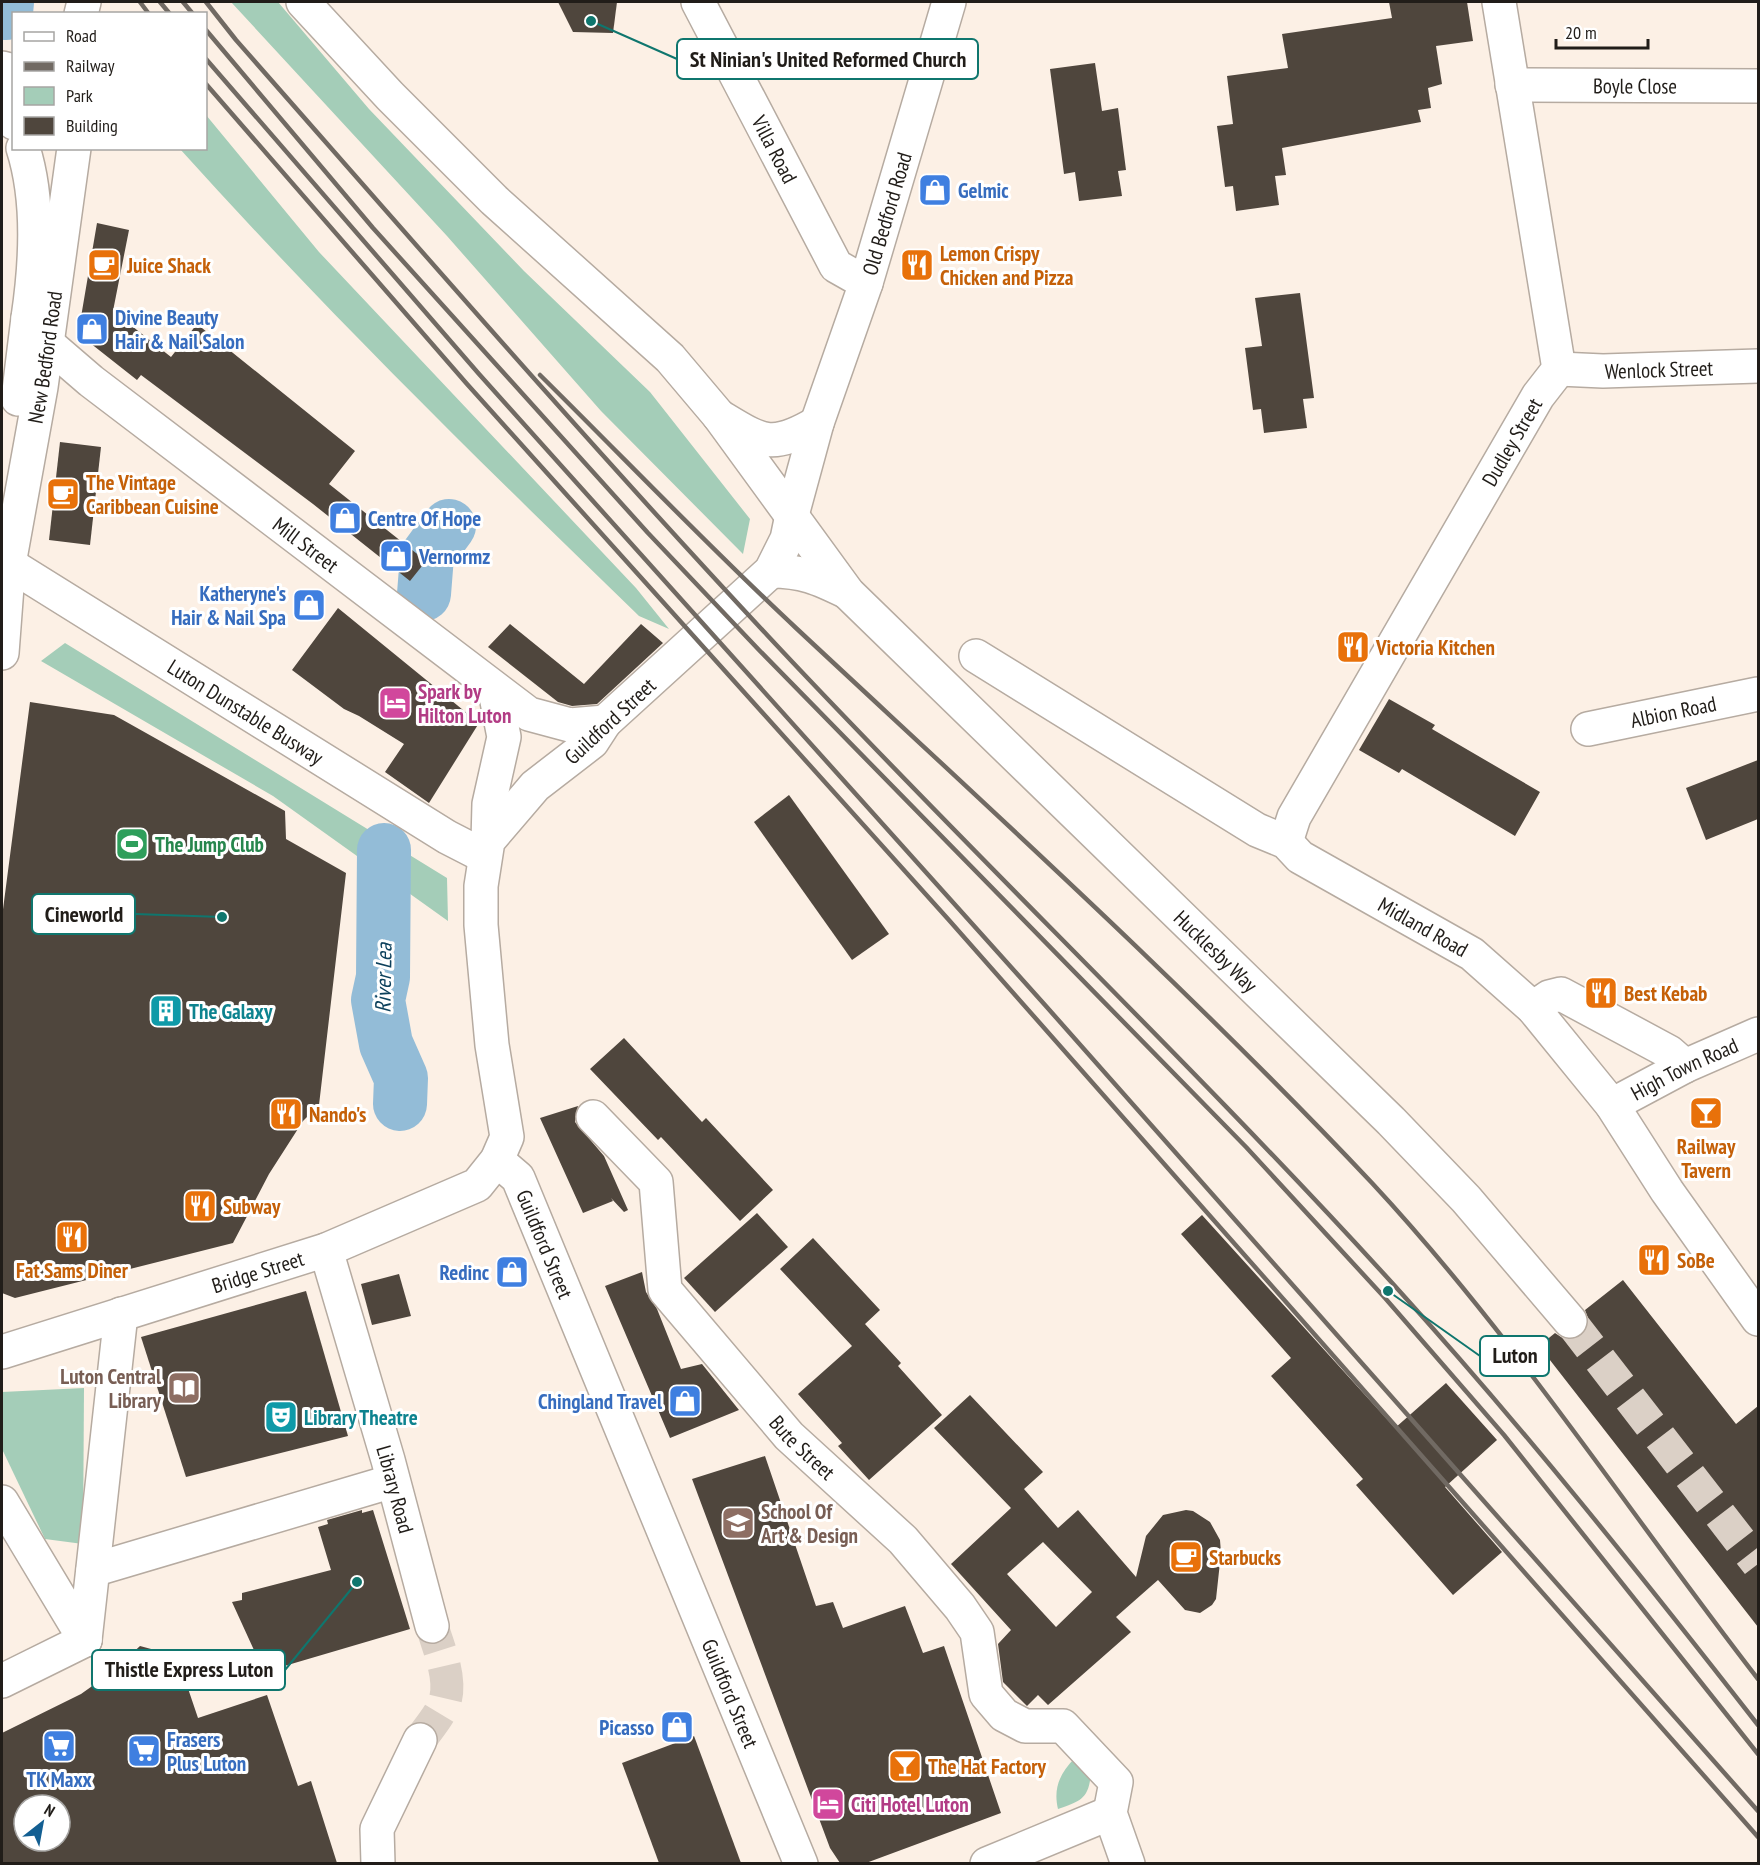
<svg xmlns="http://www.w3.org/2000/svg" width="1760" height="1865" viewBox="0 0 1760 1865" font-family="'PT Sans Narrow',sans-serif">
<rect width="100%" height="100%" fill="#fcf0e5"/>
<g fill="#a4cdb8">
<polygon points="231,2 278,2 369,109 524,271 650,392 750,519 743,554 601,411 447,236"/>
<path d="M 206,115 L 319,252 L 636,588 L 669,629 L 639,616 C 482,464 326,311 180,149 L 206,148 Z"/>
<polygon points="65,643 447,878 448,921 273,796 41,661"/>
<polygon points="84,1388 83,1544 45,1539 2,1449 2,1392"/>
<path d="M 1075,1758 L 1091,1772 C 1089,1799 1081,1801 1058,1809 C 1053,1788 1060,1773 1075,1758 Z"/>
</g>
<g fill="none" stroke-linecap="round" stroke-linejoin="round">
<g stroke="#93bcd7" stroke-width="54">
<polyline points="6,13 7,2"/>
<polyline points="424,594 427,556 449,526"/>
<polyline points="384,850 383,977 378,1000 386,1044 401,1078 400,1104"/>
</g>
</g>
<g fill="#4f463d" fill-rule="evenodd">
<polygon points="558,2 617,2 613,33 573,32"/>
<polygon points="1389,2 1467,2 1473,41 1436,46 1442,84 1428,88 1431,108 1418,110 1421,122 1282,148 1286,175 1275,176 1279,205 1236,211 1233,186 1225,187 1217,126 1233,124 1227,76 1288,68 1282,34 1392,18"/>
<polygon points="1095,63 1102,111 1118,108 1126,170 1118,171 1122,196 1079,201 1075,172 1064,174 1050,69"/>
<polygon points="97,223 129,230 113,311 171,357 197,324 355,451 329,484 426,561 410,581 313,504 141,375 137,380 85,339 80,332 80,323"/>
<polygon points="1300,293 1314,398 1303,399 1307,428 1264,433 1261,409 1253,410 1245,348 1262,346 1255,298"/>
<polygon points="60,442 101,447 90,545 49,540"/>
<polygon points="338,608 479,723 429,803 385,772 404,744 359,716 344,709 292,670"/>
<polygon points="510,624 584,684 641,624 663,643 597,704 572,706 558,702 488,647"/>
<polygon points="1389,699 1435,725 1432,729 1540,792 1515,836 1402,769 1399,773 1359,750"/>
<polygon points="30,702 114,715 285,811 286,839 346,873 319,1105 303,1121 269,1174 233,1243 15,1298 2,1293 2,917"/>
<polygon points="1758,760 1758,819 1706,840 1686,788"/>
<polygon points="789,795 889,934 852,960 754,822"/>
<polygon points="624,1038 702,1122 706,1118 773,1190 740,1221 661,1137 658,1140 590,1069"/>
<polygon points="578,1106 575,1122 604,1156 628,1210 624,1212 611,1198 613,1201 583,1213 540,1118"/>
<polygon points="757,1213 788,1247 715,1312 684,1278"/>
<polygon points="1202,1215 1395,1428 1446,1383 1497,1440 1445,1487 1502,1552 1453,1595 1356,1485 1363,1479 1271,1376 1291,1358 1181,1234"/>
<polygon points="813,1238 880,1310 865,1324 901,1363 898,1366 942,1415 869,1480 838,1446 842,1443 798,1394 852,1346 780,1269"/>
<polygon points="642,1272 646,1292 657,1309 681,1369 702,1364 739,1410 670,1438 605,1286"/>
<polygon points="399,1274 411,1316 372,1325 361,1284"/>
<polygon points="1623,1280 1736,1424 1758,1406 1758,1627 1539,1346 1555,1333 1564,1339 1574,1339 1582,1336 1588,1327 1588,1318 1585,1310"/>
<polygon points="306,1291 348,1436 186,1477 141,1337"/>
<path d="M 970,1395 L 1043,1472 L 1024,1489 L 1058,1528 L 1078,1510 L 1136,1577 L 1146,1536 L 1163,1515 L 1186,1510 L 1193,1511 L 1210,1522 L 1220,1540 L 1221,1553 L 1216,1599 L 1212,1605 L 1200,1613 L 1185,1610 L 1158,1580 L 1116,1617 L 1131,1632 L 1048,1705 L 1038,1695 L 1027,1706 L 1003,1682 L 998,1644 L 1011,1630 L 951,1564 L 1011,1508 L 934,1428 ZM 1043,1542 L 1092,1592 L 1056,1627 L 1007,1574 Z"/>
<polygon points="765,1456 816,1606 833,1602 843,1628 905,1606 923,1653 944,1646 1001,1813 866,1863 840,1863 830,1848 692,1479"/>
<polygon points="362,1510 362,1513 373,1510 410,1629 264,1672 232,1602 242,1600 242,1593 331,1570 318,1527 328,1524 327,1520"/>
<path d="M 140,1646 L 177,1656 L 198,1718 L 267,1695 L 298,1786 L 311,1781 L 337,1863 L 2,1863 L 2,1733 L 81,1694 L 112,1672 ZM 24,1805 L 60,1805 L 60,1841 L 24,1841 Z"/>
<polygon points="694,1736 707,1771 741,1863 659,1863 622,1763"/>
</g>
<g fill="none" stroke-linecap="round" stroke-linejoin="round">
<path stroke="#dbd0c6" stroke-width="33" stroke-dasharray="33 16" stroke-linecap="butt" d="M 420,1740 C 428,1729 439,1716 444,1704 C 453,1680 439,1650 432,1626"/>
<polyline stroke="#dbd0c6" stroke-width="33" stroke-dasharray="33 16" stroke-linecap="butt" points="1570,1321 1758,1564"/>
<defs>
<g id="street">
<path id="s1" d="M 698,2 L 836,266 L 866,283"/>
<path id="s2" d="M 1512,85 L 1758,86"/>
<path id="s3" d="M 1559,369 L 1603,371 L 1758,366"/>
<polyline points="18,399 28,318"/>
<path d="M 719,416 C 762,442 771,450 817,423"/>
<path id="s4" d="M 792,515 L 817,423 L 866,283 L 949,2"/>
<path id="s5" d="M 9,564 L 447,837 L 484,856"/>
<path id="s6" d="M 9,564 L 41,387 L 74,148"/>
<polyline points="2,653 10,547"/>
<path id="s7" d="M 976,656 L 1257,830 L 1286,842 L 1300,857 L 1472,954 L 1533,1008 L 1612,1105 L 1667,1191 L 1758,1319"/>
<path id="s8" d="M 1588,729 L 1758,694"/>
<polyline points="488,841 489,804 504,737 495,691"/>
<path id="s9" d="M 1286,842 L 1294,817 L 1538,396 L 1559,369 L 1499,2"/>
<polyline points="1533,1008 1549,997 1561,994 1669,1052 1685,1066"/>
<path id="s10" d="M 1612,1105 L 1685,1066 L 1758,1034"/>
<path id="s11" d="M 593,1117 L 656,1182 L 665,1290 L 789,1436 L 903,1540 L 960,1607 L 977,1632 L 986,1694 L 1004,1715 L 1025,1726 L 1063,1726 L 1116,1782 L 1110,1813 L 1128,1864"/>
<path id="s12" d="M 497,1160 L 518,1178 L 801,1864"/>
<path id="s13" d="M 326,1250 L 388,1460 L 432,1626"/>
<path id="s14" d="M 2,1352 L 326,1250 L 477,1185 L 497,1160 L 507,1137 L 492,1045 L 481,925 L 481,886 L 488,841 L 535,786 L 592,742 L 605,722"/>
<polyline points="2,1502 85,1640"/>
<polyline points="93,1570 393,1481"/>
<polyline points="85,1640 121,1314"/>
<polyline points="2,1681 85,1640"/>
<polyline points="378,1864 377,1829 420,1740"/>
<polyline points="987,1864 1110,1813"/>
</g>
<g id="highway">
<path id="s15" d="M 303,2 L 390,96 L 494,200 L 670,358 L 719,416 L 848,593 L 1391,1121 L 1466,1199 L 1570,1321"/>
<polyline points="81,14 84,2"/>
<polyline points="2,68 14,71"/>
<polyline points="2,100 14,123"/>
<path id="s16" d="M 23,148 C 40,201 36,264 28,318 L 48,344 L 91,381 L 529,714 L 570,725 L 605,722 L 771,571 L 787,539 L 792,515"/>
<path d="M 771,571 C 803,571 818,578 847,592"/>
</g>
</defs>
<use href="#street" stroke="#b6aba1" stroke-width="36"/>
<use href="#highway" stroke="#b6aba1" stroke-width="36"/>
<use href="#street" stroke="#fff" stroke-width="33"/>
<use href="#highway" stroke="#fff" stroke-width="33"/>
<g stroke="#716a63" stroke-width="4.5">
<polyline points="140,2 149,14"/>
<polyline points="160,2 170,14"/>
<polyline points="183,2 193,14"/>
<path d="M 206,2 L 236,40 C 412,240 586,441 768,636 C 973,856 1192,1063 1394,1285 C 1522,1426 1641,1575 1758,1725"/>
<polyline points="206,30 373,228 648,533 759,650 1246,1147 1385,1298 1504,1435 1758,1754"/>
<polyline points="206,59 479,374 1045,1005 1758,1811"/>
<polyline points="206,84 467,384 948,919 1758,1837"/>
<path d="M 540,375 C 625,459 708,546 796,628 C 990,809 1189,989 1372,1183 C 1515,1337 1630,1514 1758,1679"/>
</g>
</g>
<defs>
<symbol id="shop-square" viewBox="-11 -11 22 22"><rect x="-9" y="-9" width="18" height="18" rx="4" fill="#3f7fe0" stroke="#fff"/><path d="M-5-2.5h2.3a2.7 3.5 0 0 1 5.4 0H5L5.5 6h-11ZM-1.5-2.5h3a1.5 2.3 0 0 0-3 0Z" fill="#fff"/></symbol>
<symbol id="cafe-square" viewBox="-11 -11 22 22"><rect x="-9" y="-9" width="18" height="18" rx="4" fill="#e8710a" stroke="#fff"/><path d="M-5.5-4.5H6V0H3Q3 3.5 0 3.5H-2.5Q-5.5 3.5-5.5 0ZM3-3.2v2h1.7v-2ZM-6 4.5H4V6H-6Z" fill="#fff"/></symbol>
<symbol id="restaurant-square" viewBox="-11 -11 22 22"><rect x="-9" y="-9" width="18" height="18" rx="4" fill="#e8710a" stroke="#fff"/><path d="M-5-6h1v4h1v-4h1v4h1v-4h1v5L-1.5 .5V6h-2V.5L-5-1ZM5-6V6H3V1.5H1.5Q1.5-4 5-6Z" fill="#fff"/></symbol>
<symbol id="hotel-square" viewBox="-11 -11 22 22"><rect x="-9" y="-9" width="18" height="18" rx="4" fill="#d1479c" stroke="#fff"/><path d="M-6-4.5h1.5V1H6V5H4.5V3h-9V5H-6ZM-4 0a1.8 1.8 0 1 1 3.6 0ZM.5 0V-2.5h3Q6-2.5 6 0Z" fill="#fff"/></symbol>
<symbol id="stadium-square" viewBox="-11 -11 22 22"><rect x="-9" y="-9" width="18" height="18" rx="4" fill="#2e9e5b" stroke="#fff"/><path d="M0-5a6.5 5 0 1 0 0 10a6.5 5 0 1 0 0-10ZM-3.5-1.8h7v3.6h-7Z" fill="#fff"/></symbol>
<symbol id="building-square" viewBox="-11 -11 22 22"><rect x="-9" y="-9" width="18" height="18" rx="4" fill="#0f9aa8" stroke="#fff"/><path d="M-4-6H4V6H1V3H-1V6H-4ZM-2.5-4.3h1.7v1.8h-1.7ZM.8-4.3h1.7v1.8H.8ZM-2.5-1h1.7V.8h-1.7ZM.8-1h1.7V.8H.8Z" fill="#fff"/></symbol>
<symbol id="bar-square" viewBox="-11 -11 22 22"><rect x="-9" y="-9" width="18" height="18" rx="4" fill="#e8710a" stroke="#fff"/><path d="M-6-5H6L.8 .8V4.5H3.5V6h-7V4.5H-.8V.8Z" fill="#fff"/></symbol>
<symbol id="library-square" viewBox="-11 -11 22 22"><rect x="-9" y="-9" width="18" height="18" rx="4" fill="#8d6e63" stroke="#fff"/><path d="M-6-4Q-3-5.5-.7-3.5V5Q-3 3-6 4ZM6-4Q3-5.5 .7-3.5V5Q3 3 6 4Z" fill="#fff"/></symbol>
<symbol id="theatre-square" viewBox="-11 -11 22 22"><rect x="-9" y="-9" width="18" height="18" rx="4" fill="#0f9aa8" stroke="#fff"/><path d="M-5-5.5Q0-4 5-5.5V0Q5 5 0 6Q-5 5-5 0ZM-3.3-2.5H-1v1.5H-3.3ZM1-2.5H3.3v1.5H1ZM-2.8 1Q0 5.5 2.8 1Z" fill="#fff"/></symbol>
<symbol id="university-square" viewBox="-11 -11 22 22"><rect x="-9" y="-9" width="18" height="18" rx="4" fill="#8d6e63" stroke="#fff"/><path d="M0-5L7-2L0 1L-7-2ZM-4 1L0 2.5L4 1V4Q0 6-4 4Z" fill="#fff"/></symbol>
<symbol id="supermarket-square" viewBox="-11 -11 22 22"><rect x="-9" y="-9" width="18" height="18" rx="4" fill="#3f7fe0" stroke="#fff"/><path d="M-6-5.5h2.5l.6 2H6L4.5 2H-2.5L-4.4-4H-6ZM-1.5 3.2a1.3 1.3 0 1 0 .1 0ZM3 3.2a1.3 1.3 0 1 0 .1 0Z" fill="#fff"/></symbol>
</defs>
<g fill-rule="evenodd">
<use href="#shop-square" x="916" y="171" width="38" height="38"/>
<use href="#cafe-square" x="85" y="246" width="38" height="38"/>
<use href="#restaurant-square" x="898" y="246" width="38" height="38"/>
<use href="#shop-square" x="73" y="310" width="38" height="38"/>
<use href="#cafe-square" x="44" y="475" width="38" height="38"/>
<use href="#shop-square" x="326" y="499" width="38" height="38"/>
<use href="#shop-square" x="377" y="537" width="38" height="38"/>
<use href="#shop-square" x="290" y="586" width="38" height="38"/>
<use href="#restaurant-square" x="1334" y="628" width="38" height="38"/>
<use href="#hotel-square" x="376" y="684" width="38" height="38"/>
<use href="#stadium-square" x="113" y="825" width="38" height="38"/>
<use href="#restaurant-square" x="1582" y="974" width="38" height="38"/>
<use href="#building-square" x="147" y="992" width="38" height="38"/>
<use href="#bar-square" x="1687" y="1094" width="38" height="38"/>
<use href="#restaurant-square" x="267" y="1095" width="38" height="38"/>
<use href="#restaurant-square" x="181" y="1187" width="38" height="38"/>
<use href="#restaurant-square" x="53" y="1218" width="38" height="38"/>
<use href="#restaurant-square" x="1635" y="1241" width="38" height="38"/>
<use href="#shop-square" x="493" y="1253" width="38" height="38"/>
<use href="#library-square" x="165" y="1369" width="38" height="38"/>
<use href="#shop-square" x="666" y="1382" width="38" height="38"/>
<use href="#theatre-square" x="262" y="1398" width="38" height="38"/>
<use href="#university-square" x="719" y="1504" width="38" height="38"/>
<use href="#cafe-square" x="1167" y="1538" width="38" height="38"/>
<use href="#shop-square" x="658" y="1708" width="38" height="38"/>
<use href="#supermarket-square" x="40" y="1727" width="38" height="38"/>
<use href="#supermarket-square" x="125" y="1732" width="38" height="38"/>
<use href="#bar-square" x="886" y="1747" width="38" height="38"/>
<use href="#hotel-square" x="809" y="1785" width="38" height="38"/>
</g>
<g text-anchor="middle" dominant-baseline="central" stroke-width="6" stroke-linejoin="round" paint-order="stroke">
<g font-size="21" fill="#211d19" stroke="#fff">
<text stroke="none"><textPath href="#s2" startOffset="123">Boyle Close</textPath></text>
<text stroke="none"><textPath href="#s1" startOffset="166">Villa Road</textPath></text>
<text stroke="none"><textPath href="#s4" startOffset="316">Old Bedford Road</textPath></text>
<text stroke="none"><textPath href="#s6" startOffset="210">New Bedford Road</textPath></text>
<text stroke="none"><textPath href="#s3" startOffset="100">Wenlock Street</textPath></text>
<text stroke="none"><textPath href="#s9" startOffset="460">Dudley Street</textPath></text>
<text stroke="none"><textPath href="#s16" startOffset="531">Mill Street</textPath></text>
<text stroke="none"><textPath href="#s5" startOffset="279">Luton Dunstable Busway</textPath></text>
<text stroke="none"><textPath href="#s8" startOffset="87">Albion Road</textPath></text>
<text transform="translate(610 721) rotate(-43)">Guildford Street</text>
<text stroke="none"><textPath href="#s7" startOffset="524">Midland Road</textPath></text>
<text stroke="none"><textPath href="#s15" startOffset="1320">Hucklesby Way</textPath></text>
<text stroke="none"><textPath href="#s10" startOffset="81">High Town Road</textPath></text>
<text stroke="none"><textPath href="#s12" startOffset="99">Guildford Street</textPath></text>
<text stroke="none"><textPath href="#s14" startOffset="268">Bridge Street</textPath></text>
<text stroke="none"><textPath href="#s11" startOffset="408">Bute Street</textPath></text>
<text stroke="none"><textPath href="#s13" startOffset="249">Library Road</textPath></text>
<text stroke="none"><textPath href="#s12" startOffset="585">Guildford Street</textPath></text>
</g>
<g font-size="21" font-weight="bold" fill="#366cbe" stroke="#fff" text-anchor="start">
<text x="958" y="190">Gelmic</text>
<text x="115" y="317">Divine Beauty<tspan x="115" dy="24">Hair &amp; Nail Salon</tspan></text>
<text x="368" y="518">Centre Of Hope</text>
<text x="419" y="556">Vernormz</text>
<text x="286" y="593" text-anchor="end">Katheryne's<tspan x="286" dy="24">Hair &amp; Nail Spa</tspan></text>
<text x="489" y="1272" text-anchor="end">Redinc</text>
<text x="662" y="1401" text-anchor="end">Chingland Travel</text>
<text x="654" y="1727" text-anchor="end">Picasso</text>
<text x="167" y="1739">Frasers<tspan x="167" dy="24">Plus Luton</tspan></text>
<text x="59" y="1779" text-anchor="middle">TK Maxx</text>
</g>
<g font-size="21" font-weight="bold" fill="#c56008" stroke="#fff" text-anchor="start">
<text x="940" y="253">Lemon Crispy<tspan x="940" dy="24">Chicken and Pizza</tspan></text>
<text x="127" y="265">Juice Shack</text>
<text x="86" y="482">The Vintage<tspan x="86" dy="24">Caribbean Cuisine</tspan></text>
<text x="1376" y="647">Victoria Kitchen</text>
<text x="1624" y="993">Best Kebab</text>
<text x="309" y="1114">Nando's</text>
<text x="1706" y="1146" text-anchor="middle">Railway<tspan x="1706" dy="24">Tavern</tspan></text>
<text x="223" y="1206">Subway</text>
<text x="1677" y="1260">SoBe</text>
<text x="72" y="1270" text-anchor="middle">Fat Sams Diner</text>
<text x="1209" y="1557">Starbucks</text>
<text x="928" y="1766">The Hat Factory</text>
</g>
<g font-size="21" font-weight="bold" fill="#b23c85" stroke="#fff" text-anchor="start">
<text x="418" y="691">Spark by<tspan x="418" dy="24">Hilton Luton</tspan></text>
<text x="851" y="1804">Citi Hotel Luton</text>
</g>
<g font-size="21" font-weight="bold" fill="#27864d" stroke="#fff" text-anchor="start">
<text x="155" y="844">The Jump Club</text>
</g>
<g font-size="21" font-weight="bold" fill="#0d838f" stroke="#fff" text-anchor="start">
<text x="189" y="1011">The Galaxy</text>
<text x="304" y="1417">Library Theatre</text>
</g>
<g font-size="21" font-weight="bold" fill="#785e54" stroke="#fff" text-anchor="end">
<text x="161" y="1376">Luton Central<tspan x="161" dy="24">Library</tspan></text>
<text x="761" y="1511" text-anchor="start">School Of<tspan x="761" dy="24">Art &amp; Design</tspan></text>
</g>
<g font-size="22" font-style="italic" fill="#0d415c" stroke="#fff">
<text transform="translate(383 978) rotate(-89)">River Lea</text>
</g>
</g>
<path fill="none" stroke="#0f766e" stroke-width="2" d="M591 21L677 59M222 917L135 914M1388 1291L1480 1356M357 1582L285 1670"/>
<g fill="#0f766e" stroke="#fff" stroke-width="2">
<circle cx="591" cy="21" r="6"/>
<circle cx="222" cy="917" r="6"/>
<circle cx="1388" cy="1291" r="6"/>
<circle cx="357" cy="1582" r="6"/>
</g>
<g fill="#fff" stroke="#0f766e" stroke-width="2">
<rect x="677" y="39" width="301" height="40" rx="6"/>
<rect x="32" y="894" width="103" height="40" rx="6"/>
<rect x="1480" y="1336" width="69" height="40" rx="6"/>
<rect x="92" y="1650" width="193" height="40" rx="6"/>
</g>
<g font-size="22" text-anchor="middle" font-weight="bold" fill="#211d19">
<text x="828" y="67">St Ninian's United Reformed Church</text>
<text x="84" y="922">Cineworld</text>
<text x="1515" y="1363">Luton</text>
<text x="189" y="1677">Thistle Express Luton</text>
</g>
<rect width="1760" height="1865" fill="none" stroke="#211d19" stroke-width="6"/>
<rect x="12" y="12" width="195" height="138" fill="#ffffff" stroke="#a6a5a3" stroke-width="1.5"/>
<rect x="24" y="32" width="30" height="9" fill="#ffffff" stroke="#a6a5a3" stroke-width="1.5"/>
<text x="66" y="42" font-size="18" fill="#211d19">Road</text>
<rect x="24" y="62" width="30" height="9" fill="#716a63" stroke="#a6a5a3" stroke-width="1.5"/>
<text x="66" y="72" font-size="18" fill="#211d19">Railway</text>
<rect x="24" y="87" width="30" height="18" fill="#a4cdb8" stroke="#a6a5a3" stroke-width="1.5"/>
<text x="66" y="102" font-size="18" fill="#211d19">Park</text>
<rect x="24" y="117" width="30" height="18" fill="#4f463d" stroke="#a6a5a3" stroke-width="1.5"/>
<text x="66" y="132" font-size="18" fill="#211d19">Building</text>
<g transform="translate(42 1823) rotate(31)"><circle r="28" fill="#ffffff" stroke="#a6a5a3" stroke-width="1.5"/>
<path d="M0-4.5L10 22L0 15L-10 22Z" fill="#135f92"/>
<text y="-9" font-size="16" font-weight="bold" text-anchor="middle" fill="#211d19">N</text>
</g>
<path d="M1556 39v9h92v-9" fill="none" stroke="#211d19" stroke-width="3"/>
<text x="1565" y="39" font-size="18" fill="#211d19" stroke="#ffffff" stroke-width="4.5" paint-order="stroke">20 m</text>
</svg>
